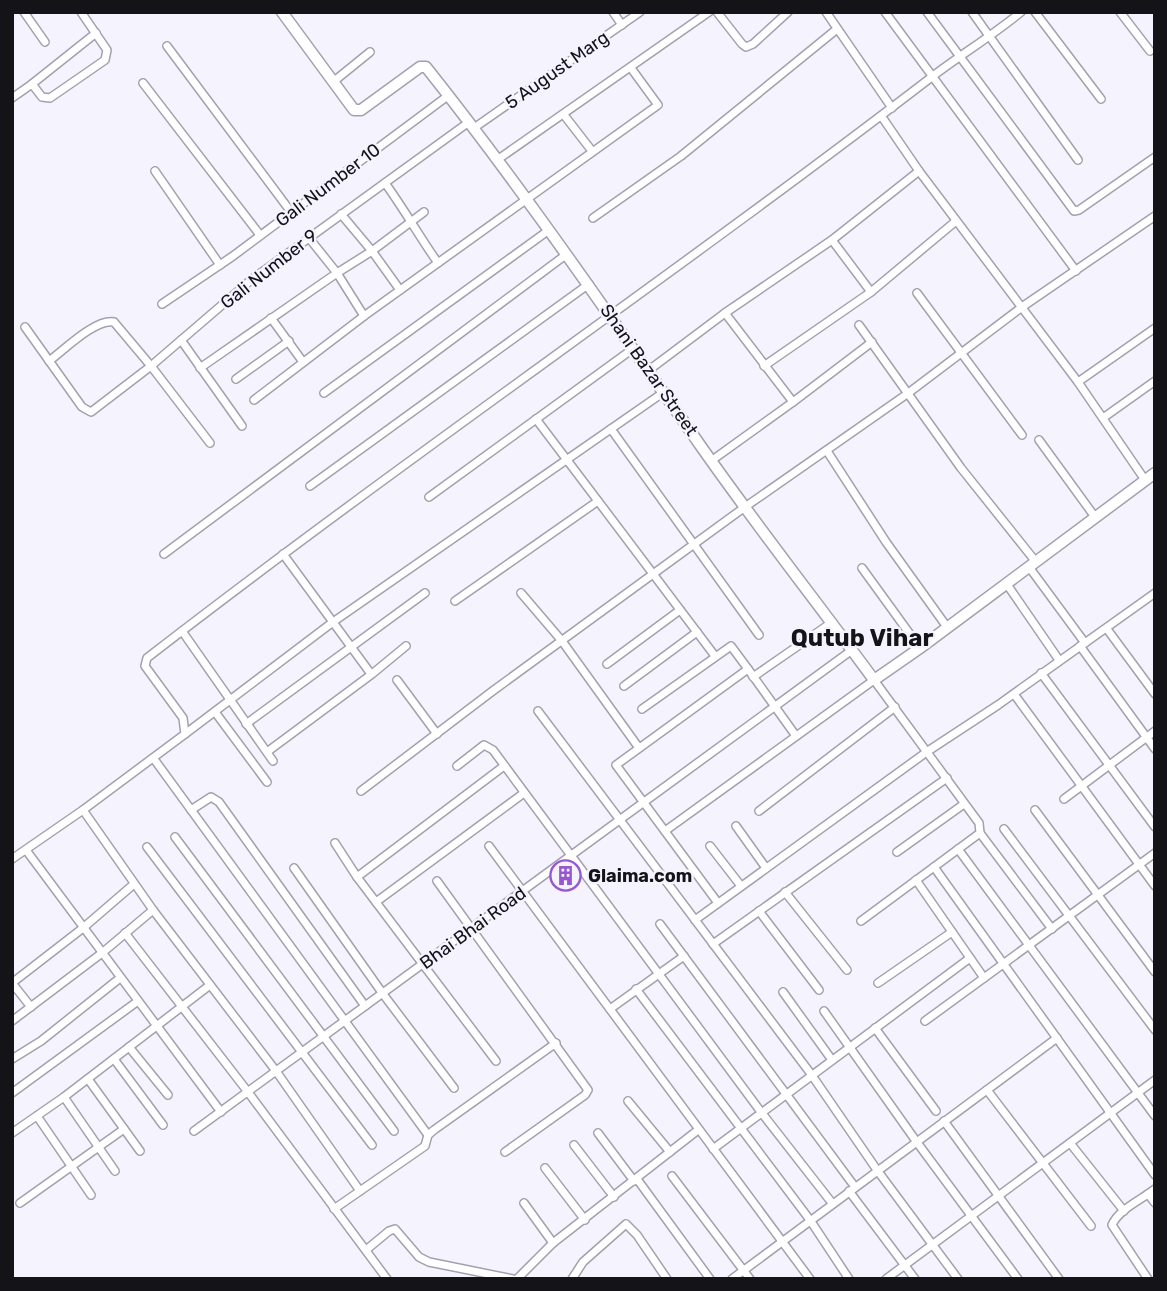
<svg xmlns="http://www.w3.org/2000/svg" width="1167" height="1291" viewBox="0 0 1167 1291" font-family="Rubik,sans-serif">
<rect width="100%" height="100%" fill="#f5f3fd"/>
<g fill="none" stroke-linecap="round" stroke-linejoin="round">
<defs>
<g id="minor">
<polyline points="24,12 45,42"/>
<polyline points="613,12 622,25"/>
<polyline points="717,12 742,44 746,47 753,44 788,12"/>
<polyline points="826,12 892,108"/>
<polyline points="885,12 1076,271"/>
<polyline points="927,12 1074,211 1079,210 1155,157"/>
<polyline points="972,12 1078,160"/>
<polyline points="1035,12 1101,99"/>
<polyline points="1120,12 1150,51"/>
<polyline points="167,46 291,212"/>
<polyline points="333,82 370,52"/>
<polyline points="143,83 260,235"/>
<polyline points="32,84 96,33"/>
<polyline points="12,98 32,84 42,97 50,98 105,60 107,50 81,12"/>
<polyline points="564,115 592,151"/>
<polyline points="882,117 919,171 1078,382 1145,480"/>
<polyline points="474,128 640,12"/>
<polyline points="497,160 709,12"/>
<polyline points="155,171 220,265"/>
<path d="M 385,183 C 404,209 419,236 438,263"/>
<polyline points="341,214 372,251 400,290"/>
<polyline points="593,218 681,156 837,29"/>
<polyline points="309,238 337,273 364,316"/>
<polyline points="832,240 871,292"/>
<polyline points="917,293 1022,435"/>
<polyline points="162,304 233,256 449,95"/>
<polyline points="271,318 303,362"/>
<polyline points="859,325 961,468 1036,562"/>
<polyline points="25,327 82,407 91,412 151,366 251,280 469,122"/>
<polyline points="181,340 242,426"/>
<path d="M 49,361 C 64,350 96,318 114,322 L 151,366 L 210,443"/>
<polyline points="764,366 871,292 956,221"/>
<polyline points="200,368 337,273 372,251 424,212"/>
<polyline points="649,370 725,313"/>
<polyline points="236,379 289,341"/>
<polyline points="1078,382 1155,328"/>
<polyline points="324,393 549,230"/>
<polyline points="254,400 364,316 658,105 631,68"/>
<polyline points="793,402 725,313 832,240 919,171"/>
<polyline points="1103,418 1155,381"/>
<polyline points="611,429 759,635"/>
<polyline points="1039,440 1095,517"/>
<polyline points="827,451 886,542 947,627"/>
<polyline points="711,461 793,402 872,342"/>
<polyline points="310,486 589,284"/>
<polyline points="429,497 634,348"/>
<polyline points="598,501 715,656"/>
<polyline points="164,554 567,254"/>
<polyline points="283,554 371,674"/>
<polyline points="1029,567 1085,643"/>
<polyline points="862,568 920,648"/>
<polyline points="1006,583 1059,660"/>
<polyline points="521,593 562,641 639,748"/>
<polyline points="455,601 598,501 536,419"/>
<polyline points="1107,629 1155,694"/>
<polyline points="182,631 273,761"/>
<polyline points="1080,646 1155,749"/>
<polyline points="607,664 680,610"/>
<polyline points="1041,673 1155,827"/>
<polyline points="753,677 831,623"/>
<polyline points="397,680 437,734"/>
<polyline points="624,686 697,632"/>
<polyline points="1014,694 1155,886"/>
<polyline points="642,709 731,646 748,669"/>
<polyline points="538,711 811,1074 877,1170 958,1279"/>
<polyline points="215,712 267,782"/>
<polyline points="246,724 425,593"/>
<polyline points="185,734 333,622 664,392"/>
<polyline points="267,752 372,674 406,646"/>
<polyline points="154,759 428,1135"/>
<polyline points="457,766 484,745 493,750 761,1112 832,1203"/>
<polyline points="361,791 494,690 745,507 907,394 1022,307 1155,216"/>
<polyline points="1064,799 1155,731"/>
<polyline points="83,810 153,910 276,1071 360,1191"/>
<polyline points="191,810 211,797 219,802 365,1006"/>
<polyline points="1035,810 1155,972"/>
<polyline points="759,811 895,707"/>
<polyline points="736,826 766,868"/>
<polyline points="1004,829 1155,1030"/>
<polyline points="665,831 874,680 979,823 980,833 861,921"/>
<polyline points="980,833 1052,929"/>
<polyline points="175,837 394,1131"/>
<polyline points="335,843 357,877 496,1061"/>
<polyline points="489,846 810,1279"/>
<polyline points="710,846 741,886"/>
<polyline points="147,847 372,1145"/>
<polyline points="958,849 1155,1116"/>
<polyline points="26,850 221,1112"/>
<polyline points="897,852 964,804"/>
<path d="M 12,859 L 83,810 L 185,734 L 183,718 L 145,666 L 147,658 C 405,458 674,275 933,76 C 962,54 993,35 1021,12"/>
<polyline points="934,867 1155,1175"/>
<polyline points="294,868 383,994 454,1088"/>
<polyline points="357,877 504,766"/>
<polyline points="916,880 984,978"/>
<polyline points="437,881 588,1090 585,1095 505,1152"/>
<polyline points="785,892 847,970"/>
<polyline points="376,902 524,793"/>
<polyline points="718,903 616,765 748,669 796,736"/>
<polyline points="759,911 819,990"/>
<polyline points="695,920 928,751 998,705 1155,593"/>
<polyline points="660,924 855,1187"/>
<polyline points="125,933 248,1092 387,1279"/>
<polyline points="713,944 947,778"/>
<polyline points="12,983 83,928 134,884"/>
<polyline points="12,983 31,1007"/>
<polyline points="878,983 952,932"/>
<polyline points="636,989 810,1220 849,1279"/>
<polyline points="783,992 832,1060"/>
<polyline points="610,1009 684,956"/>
<polyline points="824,1011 916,1141 1018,1279"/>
<polyline points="12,1021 102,953 153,910"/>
<polyline points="925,1021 1155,853"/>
<polyline points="875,1028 936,1111"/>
<polyline points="129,1047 168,1095"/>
<polyline points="12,1059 41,1041 120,978"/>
<polyline points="114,1059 163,1125"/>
<polyline points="88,1079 140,1151"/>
<polyline points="987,1090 1091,1226"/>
<polyline points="12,1093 138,1001"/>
<polyline points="64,1097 115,1171"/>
<polyline points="628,1101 670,1152"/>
<polyline points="37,1116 91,1195"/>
<polyline points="944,1121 1059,1279"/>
<polyline points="194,1131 852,650"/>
<polyline points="12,1133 64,1097 210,985"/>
<polyline points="598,1133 634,1181"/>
<polyline points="1070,1143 1124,1211"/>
<polyline points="574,1145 614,1197"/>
<polyline points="713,1149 970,958"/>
<polyline points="545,1168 585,1220"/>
<polyline points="672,1176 750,1279"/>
<polyline points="637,1179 710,1279"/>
<polyline points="849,1191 915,1279"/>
<polyline points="1148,1194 1155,1203"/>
<polyline points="20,1203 124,1129"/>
<polyline points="524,1203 553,1243"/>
<polyline points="334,1209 425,1146 428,1135 434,1130 556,1043"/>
<polyline points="366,1250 389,1231 395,1229 419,1257 429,1262 513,1279"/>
<polyline points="517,1279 553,1243 698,1130"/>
<polyline points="572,1279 583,1262 626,1224 637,1235 667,1279"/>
<polyline points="732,1279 1057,1038"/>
<polyline points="886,1279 1155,1080"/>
<path d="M 1148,1279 L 1112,1225 C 1119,1209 1141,1200 1155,1189"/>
</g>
<path id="tertiary" d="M 282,12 L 354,110 L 361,110 L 420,67 L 426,67 C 523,189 611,318 700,445 C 756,525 816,601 874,680 L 920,648 L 1155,473"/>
</defs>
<use href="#minor" stroke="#a3a0af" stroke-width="10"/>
<use href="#tertiary" stroke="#a3a0af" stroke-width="13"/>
<use href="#minor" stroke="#fff" stroke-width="7"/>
<use href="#tertiary" stroke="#fff" stroke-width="10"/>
</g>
<defs>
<symbol id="building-ring" viewBox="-11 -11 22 22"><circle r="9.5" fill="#f5f3fd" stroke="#9758cf" stroke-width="1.5"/><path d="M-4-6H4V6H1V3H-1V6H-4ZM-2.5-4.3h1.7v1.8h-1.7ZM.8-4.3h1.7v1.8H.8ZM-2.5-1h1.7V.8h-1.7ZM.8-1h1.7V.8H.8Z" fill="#9758cf"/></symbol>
</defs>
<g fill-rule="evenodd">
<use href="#building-ring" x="548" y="858" width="35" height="35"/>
</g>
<g text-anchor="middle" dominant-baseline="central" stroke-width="5" stroke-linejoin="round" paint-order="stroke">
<g font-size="18" fill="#141318" stroke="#f5f3fd">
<text transform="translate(557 70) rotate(-35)">5 August Marg</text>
<text transform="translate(328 185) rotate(-37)">Gali Number 10</text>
<text transform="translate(269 269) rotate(-38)">Gali Number 9</text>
<text transform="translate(649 370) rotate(55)">Shani Bazar Street</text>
<text transform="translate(473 928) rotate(-36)">Bhai Bhai Road</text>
</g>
<g font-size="18" font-weight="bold" fill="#141318" stroke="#f5f3fd" text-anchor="start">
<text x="588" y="876">Glaima.com</text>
</g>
<g font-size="24" font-weight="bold" fill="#141318" stroke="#f5f3fd">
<text x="862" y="638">Qutub Vihar</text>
</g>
</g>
<rect width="1167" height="1291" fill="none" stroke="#141318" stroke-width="28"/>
</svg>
